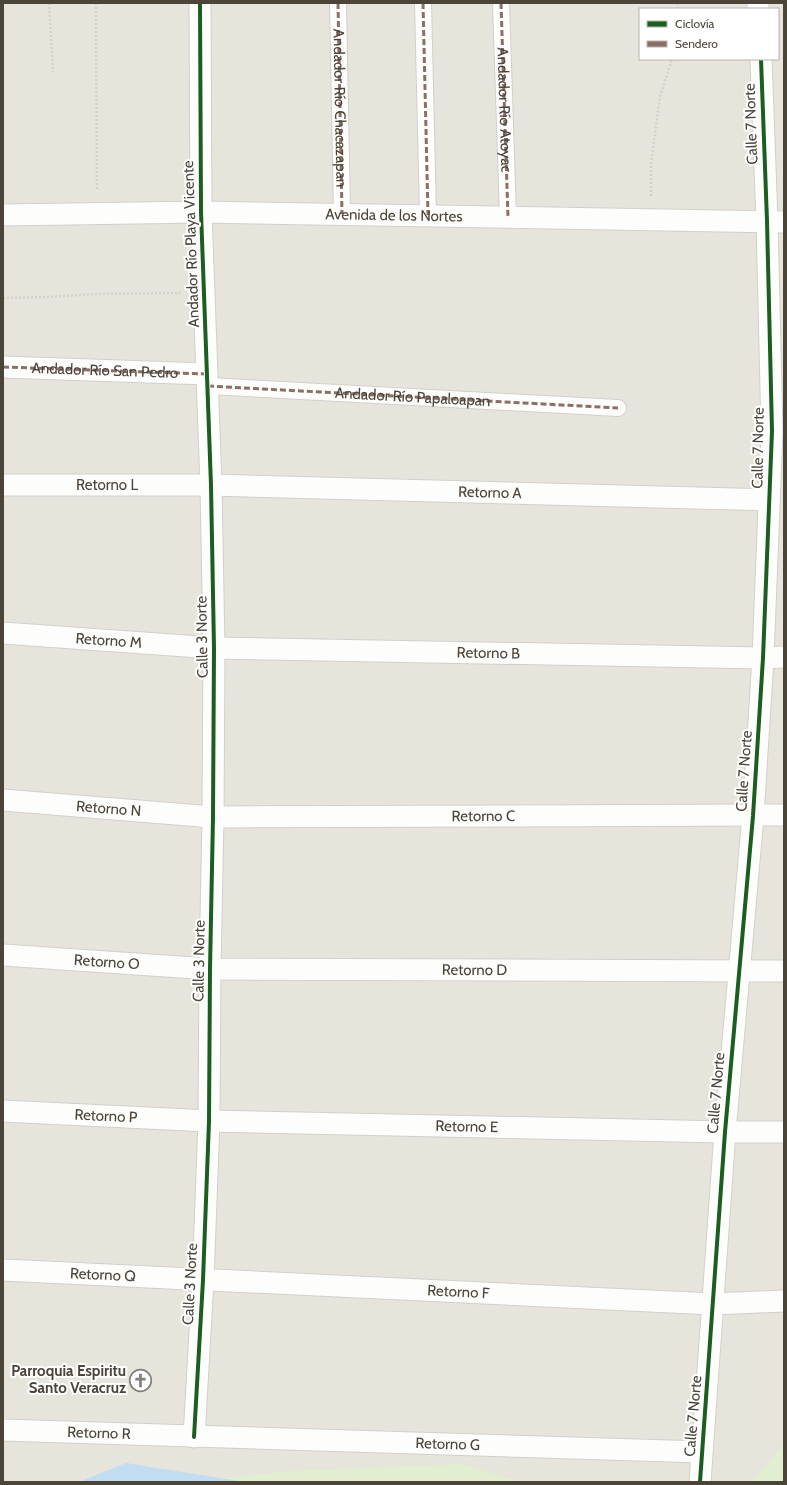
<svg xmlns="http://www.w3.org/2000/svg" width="787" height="1485" viewBox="0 0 787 1485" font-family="Cabin,sans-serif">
<rect width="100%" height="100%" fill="#f4f2ee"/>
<path fill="#e7e4dc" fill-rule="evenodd" d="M 3,3 L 784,3 L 784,1482 L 3,1482 ZM 640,9 L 778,9 L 778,59 L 640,59 Z"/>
<g fill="#e1eecf">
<polygon points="784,1442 784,1482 751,1482 767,1465"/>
<polygon points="462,1464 522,1482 178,1482 292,1471"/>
</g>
<polygon fill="#c0ddf1" points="126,1463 244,1482 79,1482"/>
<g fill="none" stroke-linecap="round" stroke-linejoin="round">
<defs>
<g id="pedestrian">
<path id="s1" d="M 338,3 L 342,214"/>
<polyline points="423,3 428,215"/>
<path id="s2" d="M 501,3 L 508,217"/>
<path id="s3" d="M 208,386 L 618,408"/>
</g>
<g id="minor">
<polyline points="758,3 758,9"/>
<path id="s4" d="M 3,215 L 201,212 L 784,222"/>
<polyline points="3,367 207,374"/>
<path id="s5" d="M 3,485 L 211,485 L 769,500"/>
<path id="s6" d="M 3,633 L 214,648 L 763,658 L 784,657"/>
<path id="s7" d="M 3,800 L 213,817 L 784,815"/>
<path id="s8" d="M 3,955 L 210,969 L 784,971"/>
<path id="s9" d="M 3,1111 L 209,1121 L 725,1132 L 784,1132"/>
<path id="s10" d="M 3,1270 L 713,1304 L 784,1301"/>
<path id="s11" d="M 3,1430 L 702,1452"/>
<polyline points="194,1437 203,1280 209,1121 210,969 213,817 214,648 211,485 201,212 200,3"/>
<polyline points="700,1482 725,1132 753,816 763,658 772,431 767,221 761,59"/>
</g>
</defs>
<use href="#pedestrian" stroke="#d2d0cb" stroke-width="18"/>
<use href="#minor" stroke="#d2d0cb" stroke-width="23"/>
<g stroke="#d3d2cc" stroke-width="2.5" stroke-dasharray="2 2" stroke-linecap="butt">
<polyline points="49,3 53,72"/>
<polyline points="96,3 97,190"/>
<polyline points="677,9 678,3"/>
<polyline points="651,196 651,163 660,97 672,59"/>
<polyline points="3,298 47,297 95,294 181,293"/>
</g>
<use href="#pedestrian" stroke="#fdfdfc" stroke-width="16"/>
<use href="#minor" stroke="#fdfdfc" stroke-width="21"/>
<g stroke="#8d6e63" stroke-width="3" stroke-dasharray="6 3" stroke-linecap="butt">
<polyline points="338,3 342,214"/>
<polyline points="423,3 428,215"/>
<polyline points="501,3 508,217"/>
<path id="s12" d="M 3,367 L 207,374"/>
<polyline points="208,386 618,408"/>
</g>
<defs>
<g id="cycleway">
<polyline points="194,1437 203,1280 209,1121 210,969 213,817 214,648 211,485 201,212 200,3"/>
<polyline points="700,1482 725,1132 753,816 763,658 772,431 767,221 761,59"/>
</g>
</defs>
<use href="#cycleway" stroke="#fff" stroke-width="6"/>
<use href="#cycleway" stroke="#1b5e20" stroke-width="4"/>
</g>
<defs>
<symbol id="church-ring" viewBox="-11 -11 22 22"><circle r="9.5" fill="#fff" stroke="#868178" stroke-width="1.5"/><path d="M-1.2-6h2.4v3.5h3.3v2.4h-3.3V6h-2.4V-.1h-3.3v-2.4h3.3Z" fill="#868178"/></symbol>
</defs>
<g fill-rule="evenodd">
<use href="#church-ring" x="128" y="1368" width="25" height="25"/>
</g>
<g text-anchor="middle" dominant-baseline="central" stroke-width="4" stroke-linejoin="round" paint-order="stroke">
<g font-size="15" fill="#4b4439" stroke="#fff">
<text stroke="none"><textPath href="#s1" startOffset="105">Andador Río Chacazapan</textPath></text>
<text stroke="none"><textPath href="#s2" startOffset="107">Andador Río Atoyac</textPath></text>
<text transform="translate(751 124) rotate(-92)">Calle 7 Norte</text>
<text stroke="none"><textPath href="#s4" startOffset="391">Avenida de los Nortes</textPath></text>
<text transform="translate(191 244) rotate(-92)">Andador Río Playa Vicente</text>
<text stroke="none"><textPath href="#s12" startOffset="102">Andador Río San Pedro</textPath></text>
<text stroke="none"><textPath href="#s3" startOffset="205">Andador Río Papaloapan</textPath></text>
<text transform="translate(758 448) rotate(-89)">Calle 7 Norte</text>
<text stroke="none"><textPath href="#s5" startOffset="104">Retorno L</textPath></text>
<text stroke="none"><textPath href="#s5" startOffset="487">Retorno A</textPath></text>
<text transform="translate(202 637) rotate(-91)">Calle 3 Norte</text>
<text stroke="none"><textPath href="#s6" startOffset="106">Retorno M</textPath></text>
<text stroke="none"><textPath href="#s6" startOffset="486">Retorno B</textPath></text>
<text transform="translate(744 771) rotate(-86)">Calle 7 Norte</text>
<text stroke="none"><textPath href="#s7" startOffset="106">Retorno N</textPath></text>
<text stroke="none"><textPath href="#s7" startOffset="481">Retorno C</textPath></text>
<text transform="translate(199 961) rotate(-89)">Calle 3 Norte</text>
<text stroke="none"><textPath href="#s8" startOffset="104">Retorno O</textPath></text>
<text stroke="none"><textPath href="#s8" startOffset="472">Retorno D</textPath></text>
<text transform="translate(716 1093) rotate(-85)">Calle 7 Norte</text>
<text stroke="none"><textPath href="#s9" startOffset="103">Retorno P</textPath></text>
<text stroke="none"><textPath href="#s9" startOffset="464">Retorno E</textPath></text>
<text stroke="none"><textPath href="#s10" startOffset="100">Retorno Q</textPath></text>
<text transform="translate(190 1284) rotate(-87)">Calle 3 Norte</text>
<text stroke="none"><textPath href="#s10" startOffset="456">Retorno F</textPath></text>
<text transform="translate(693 1416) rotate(-85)">Calle 7 Norte</text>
<text stroke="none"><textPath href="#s11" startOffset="96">Retorno R</textPath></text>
<text stroke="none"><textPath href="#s11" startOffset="445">Retorno G</textPath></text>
</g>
<g font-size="15" font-weight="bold" fill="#4b4439" stroke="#fff" text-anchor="end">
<text x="126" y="1371">Parroquia Espiritu<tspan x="126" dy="17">Santo Veracruz</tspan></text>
</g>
</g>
<rect width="787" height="1485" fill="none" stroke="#4b4439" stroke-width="8"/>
<rect x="639" y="8" width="140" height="52" fill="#ffffff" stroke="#b7b4b0"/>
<rect x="647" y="21" width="20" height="6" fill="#1b5e20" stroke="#b7b4b0"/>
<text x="675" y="28" font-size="12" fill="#4b4439">Ciclovía</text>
<rect x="647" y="41" width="20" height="6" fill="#8d6e63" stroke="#b7b4b0"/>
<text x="675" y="48" font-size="12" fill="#4b4439">Sendero</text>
</svg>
